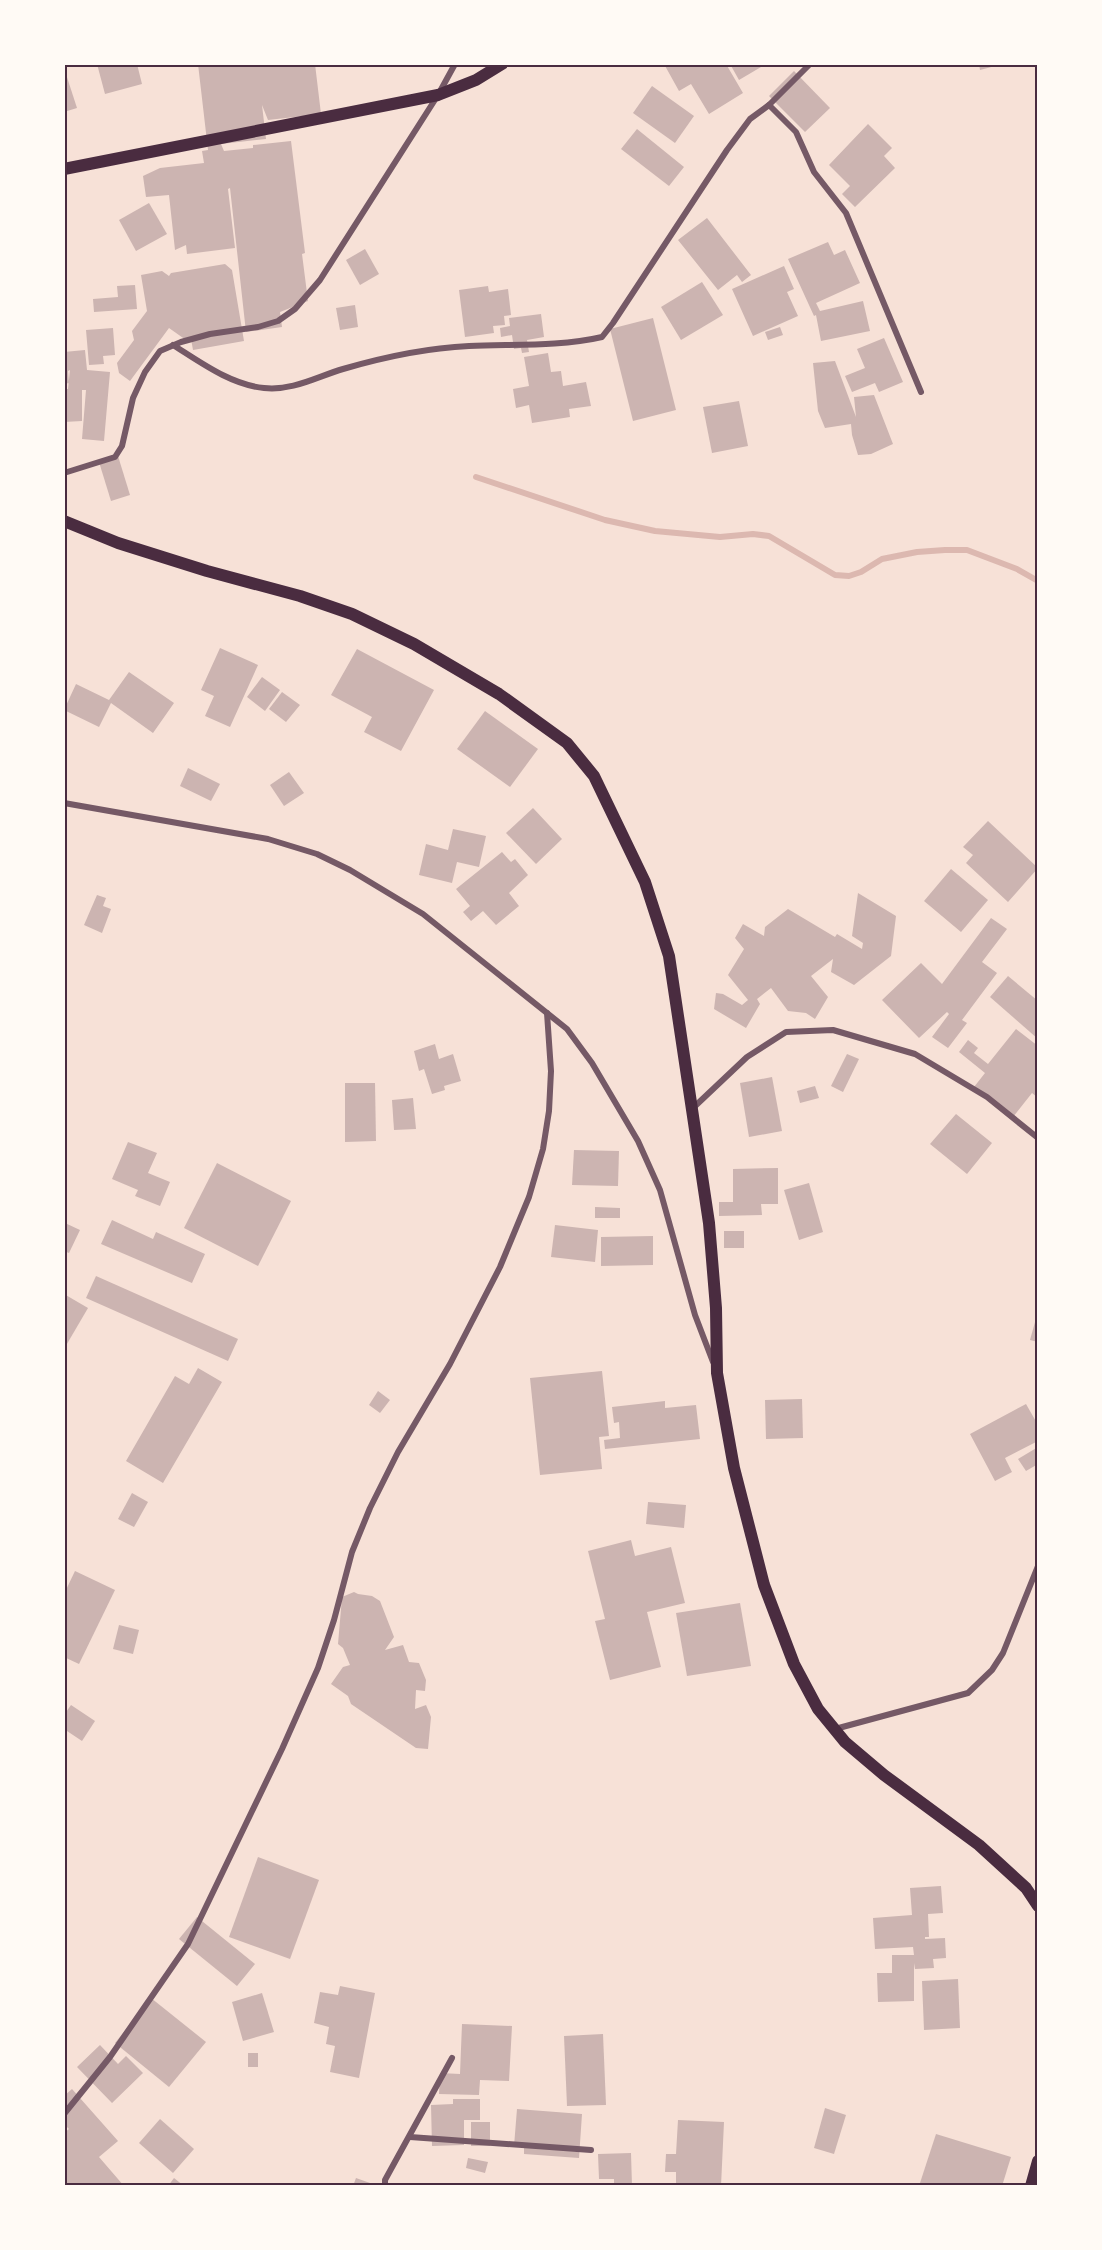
<svg xmlns="http://www.w3.org/2000/svg" width="1102" height="2250" viewBox="0 0 1102 2250" font-family="'Libre Baskerville',serif">
<rect width="100%" height="100%" fill="#f7e1d7"/>
<g fill="none" stroke-linecap="round" stroke-linejoin="round">
<polyline stroke="#dcb8b0" stroke-width="6" points="476,477 605,520 655,531 720,537 753,534 769,536 835,575 849,576 861,572 882,559 917,552 945,550 967,550 1017,569 1038,581"/>
</g>
<g fill="#ccb4b1">
<polygon points="97,64 137,64 142,84 105,94"/>
<polygon points="198,64 315,64 321,114 268,120 262,105 266,139 221,144 224,151 253,148 253,145 291,141 305,253 302,254 308,301 280,312 282,327 246,332 230,188 228,189 235,248 187,254 186,245 175,250 169,195 146,197 143,176 160,168 204,163 202,151 208,150"/>
<polygon points="664,64 726,64 743,93 709,114 691,84 679,91"/>
<polygon points="730,64 766,64 739,80"/>
<polygon points="979,64 999,64 999,65 980,70"/>
<polygon points="64,68 77,108 64,112"/>
<polygon points="794,71 830,108 805,132 769,96"/>
<polygon points="652,86 694,116 675,143 633,113"/>
<polygon points="868,124 892,148 884,156 895,168 855,207 842,194 850,186 829,165"/>
<polygon points="637,129 684,167 669,186 621,149"/>
<polygon points="149,203 167,234 136,251 119,220"/>
<polygon points="707,218 751,275 742,282 737,275 718,290 678,240"/>
<polygon points="828,242 834,255 845,250 860,283 816,303 820,311 863,301 870,331 821,341 816,315 814,316 788,259"/>
<polygon points="365,249 379,274 360,285 346,260"/>
<polygon points="225,264 232,270 244,341 193,350 191,339 186,340 169,328 130,381 119,373 117,363 134,340 132,331 147,311 141,275 162,271 169,276 171,273"/>
<polygon points="784,266 794,289 787,292 798,316 753,336 732,289"/>
<polygon points="702,282 723,315 681,340 661,307"/>
<polygon points="135,285 137,309 94,312 93,299 118,297 117,286"/>
<polygon points="488,286 489,292 508,289 511,315 504,316 505,325 493,326 494,333 465,337 459,290"/>
<polygon points="355,305 358,327 340,330 336,308"/>
<polygon points="541,314 544,337 527,340 529,352 522,353 521,348 514,349 512,335 501,337 500,328 510,326 509,318"/>
<polygon points="653,318 676,410 633,421 610,329"/>
<polygon points="780,327 783,335 768,340 765,332"/>
<polygon points="113,328 115,355 103,356 104,364 89,365 86,330"/>
<polygon points="884,338 903,382 879,392 875,383 852,392 845,376 865,368 857,349"/>
<polygon points="85,350 87,370 110,372 104,441 82,439 86,390 82,390 82,421 64,422 64,389 68,389 70,370 68,371 69,383 64,384 64,352"/>
<polygon points="548,353 551,372 561,371 563,386 586,382 591,406 569,409 570,417 532,423 529,405 516,408 513,389 529,386 524,357"/>
<polygon points="835,361 856,417 854,397 874,395 893,444 871,454 858,455 852,435 851,424 825,428 818,411 813,363"/>
<polygon points="739,401 748,446 712,453 703,407"/>
<polygon points="118,456 130,495 111,501 99,462"/>
<polygon points="220,648 258,665 230,727 205,716 214,696 201,690"/>
<polygon points="357,649 434,690 401,751 364,732 372,717 331,695"/>
<polygon points="129,672 174,703 153,733 111,703 99,727 64,710 76,684 109,700"/>
<polygon points="262,677 280,690 265,711 247,697"/>
<polygon points="282,692 300,705 286,722 269,709"/>
<polygon points="485,711 538,749 510,787 457,749"/>
<polygon points="188,768 220,784 211,801 180,786"/>
<polygon points="289,772 304,793 284,806 270,785"/>
<polygon points="533,808 562,839 536,864 506,833"/>
<polygon points="988,821 1038,868 1008,902 966,863 973,855 963,847"/>
<polygon points="453,829 486,836 479,867 457,862 452,883 419,875 426,844 448,850"/>
<polygon points="502,852 511,862 515,859 528,875 509,893 519,906 496,925 483,911 471,921 463,912 470,906 456,889"/>
<polygon points="951,869 988,900 961,932 924,901"/>
<polygon points="858,893 896,916 891,956 854,985 831,972 833,959 811,976 828,997 815,1019 806,1013 788,1011 771,988 757,999 760,1004 746,1028 714,1009 716,993 723,994 742,1005 748,1000 728,975 744,949 735,938 743,924 764,936 765,927 788,909 835,937 837,934 862,949 863,943 852,936"/>
<polygon points="97,895 106,898 103,906 111,909 102,933 84,925"/>
<polygon points="991,918 1007,929 982,962 997,973 962,1020 967,1023 948,1048 932,1037 949,1014 947,1012 919,1038 882,1000 921,963 942,984"/>
<polygon points="1008,976 1038,1001 1038,1039 990,997"/>
<polygon points="1016,1029 1038,1046 1038,1098 1032,1093 1013,1117 974,1087 985,1073 959,1052 968,1040 978,1048 974,1053 988,1064"/>
<polygon points="435,1044 439,1059 453,1054 461,1081 444,1086 445,1090 432,1094 424,1069 419,1071 414,1051"/>
<polygon points="847,1054 859,1059 843,1092 831,1086"/>
<polygon points="772,1077 782,1131 749,1137 740,1083"/>
<polygon points="345,1083 375,1083 376,1141 345,1142"/>
<polygon points="815,1086 819,1098 800,1103 797,1091"/>
<polygon points="413,1098 416,1129 394,1130 392,1100"/>
<polygon points="956,1114 992,1143 967,1174 930,1144"/>
<polygon points="128,1142 157,1153 148,1173 170,1182 160,1206 135,1196 138,1190 112,1179"/>
<polygon points="574,1150 619,1151 618,1186 572,1185"/>
<polygon points="217,1163 291,1201 258,1266 184,1228"/>
<polygon points="778,1168 778,1204 761,1204 762,1215 719,1216 719,1202 733,1202 733,1169"/>
<polygon points="809,1183 823,1232 799,1240 784,1190"/>
<polygon points="595,1207 620,1208 620,1218 595,1218"/>
<polygon points="112,1220 153,1239 156,1232 205,1254 192,1283 101,1244"/>
<polygon points="65,1223 80,1230 69,1253 64,1251"/>
<polygon points="555,1225 598,1230 595,1262 551,1257"/>
<rect x="724" y="1231" width="20" height="17"/>
<polygon points="653,1236 653,1265 601,1266 601,1237"/>
<polygon points="96,1276 238,1339 228,1361 86,1298"/>
<polygon points="64,1294 88,1308 64,1349"/>
<polygon points="1037,1315 1038,1315 1038,1342 1030,1340"/>
<polygon points="198,1368 222,1382 163,1483 126,1461 175,1376 189,1384"/>
<polygon points="602,1371 609,1436 599,1437 602,1469 540,1475 530,1378"/>
<polygon points="378,1391 390,1400 380,1413 369,1405"/>
<polygon points="802,1399 803,1438 766,1439 765,1400"/>
<polygon points="665,1401 665,1408 696,1405 700,1439 605,1449 604,1440 620,1438 619,1422 614,1423 612,1407"/>
<polygon points="1026,1404 1038,1425 1038,1441 1005,1458 1012,1472 995,1481 970,1434"/>
<polygon points="1038,1447 1038,1464 1026,1471 1018,1459"/>
<polygon points="132,1493 148,1502 134,1527 118,1519"/>
<polygon points="648,1502 686,1505 684,1528 646,1524"/>
<polygon points="631,1540 635,1556 671,1547 685,1603 647,1612 661,1667 610,1680 595,1621 605,1619 588,1551"/>
<polygon points="75,1571 115,1590 79,1664 64,1657 64,1594"/>
<polygon points="354,1592 358,1594 372,1596 380,1601 394,1637 385,1650 403,1645 409,1662 419,1663 426,1680 425,1691 416,1690 415,1709 426,1705 431,1717 428,1749 416,1748 351,1704 348,1696 331,1684 343,1667 350,1665 343,1648 338,1644 342,1597"/>
<polygon points="740,1603 751,1666 687,1676 676,1613"/>
<polygon points="119,1625 139,1630 133,1654 113,1649"/>
<polygon points="71,1705 95,1721 82,1741 64,1729 64,1715"/>
<polygon points="258,1857 319,1880 290,1959 229,1937"/>
<polygon points="941,1886 943,1913 928,1914 929,1937 925,1937 925,1939 945,1938 946,1958 933,1959 934,1968 915,1969 914,1963 914,2001 878,2002 877,1973 892,1973 892,1955 914,1955 913,1947 875,1949 873,1918 912,1915 910,1888"/>
<polygon points="197,1917 255,1964 237,1986 179,1939"/>
<polygon points="958,1979 960,2028 924,2030 922,1981"/>
<polygon points="340,1986 375,1993 359,2078 330,2072 335,2046 326,2044 329,2027 314,2023 320,1992 338,1995"/>
<polygon points="262,1993 274,2032 243,2041 232,2002"/>
<polygon points="151,1998 206,2042 169,2087 115,2043"/>
<polygon points="462,2024 512,2026 509,2081 480,2080 479,2095 439,2094 440,2073 460,2074"/>
<polygon points="603,2034 606,2105 567,2106 564,2036"/>
<polygon points="100,2045 118,2064 126,2056 143,2073 112,2103 77,2067"/>
<rect x="248" y="2053" width="10" height="14"/>
<polygon points="72,2089 118,2141 99,2157 124,2186 64,2186 64,2133 69,2129 64,2124 64,2096"/>
<polygon points="453,2099 480,2099 480,2120 464,2120 464,2145 432,2146 431,2105 453,2104"/>
<polygon points="825,2108 846,2115 834,2154 814,2148"/>
<polygon points="517,2109 582,2114 579,2158 524,2154 524,2147 514,2146"/>
<polygon points="160,2119 194,2149 173,2173 139,2143"/>
<polygon points="678,2120 724,2122 721,2186 676,2184 676,2172 665,2172 666,2154 676,2154"/>
<rect x="471" y="2122" width="19" height="24"/>
<polygon points="936,2134 1011,2157 1002,2186 919,2186"/>
<polygon points="631,2153 632,2186 614,2186 614,2179 599,2179 598,2154"/>
<polygon points="468,2158 488,2162 485,2173 466,2168"/>
<polygon points="174,2178 184,2186 168,2186"/>
<polygon points="356,2178 370,2183 369,2186 353,2186"/>
</g>
<g fill="none" stroke-linecap="round" stroke-linejoin="round">
<g stroke="#755966" stroke-width="6">
<polyline points="769,105 796,132 814,172 846,213 921,392"/>
<path d="M 173,345 C 200,362 231,385 264,388 C 293,391 316,377 343,369 C 384,357 426,348 469,346 C 513,344 559,347 602,337 L 613,323 L 727,150 L 750,119 L 769,105 L 810,64"/>
<polyline points="64,473 115,457 122,446 133,398 145,372 160,351 181,342 210,334 258,327 278,321 295,309 320,280 438,95 455,64"/>
<polyline points="64,803 268,839 317,854 350,870 423,914 567,1029 592,1063 638,1141 660,1190 695,1315 713,1362"/>
<polyline points="693,1108 747,1057 786,1032 833,1030 915,1054 987,1097 1038,1138"/>
<polyline points="835,1729 968,1693 992,1670 1003,1653 1038,1566"/>
<polyline points="64,2114 110,2057 188,1944 282,1749 318,1668 334,1620 352,1552 370,1508 398,1452 450,1364 500,1267 529,1197 543,1149 549,1111 551,1071 547,1013"/>
<polyline points="410,2137 591,2150"/>
<polyline points="385,2186 385,2180 452,2058"/>
</g>
<g stroke="#4a2c40" stroke-width="12">
<polyline points="64,169 438,95 476,80 502,64"/>
<polyline points="64,521 118,543 207,571 300,596 352,614 414,644 499,694 567,743 594,776 645,882 669,956 709,1223 716,1308 717,1373 734,1468 764,1585 794,1664 818,1709 845,1742 884,1775 979,1845 1026,1888 1038,1906"/>
<polyline points="1031,2186 1038,2161"/>
</g>
</g>
<rect width="1102" height="2250" fill="none" stroke="#fffaf5" stroke-width="132"/>
<rect x="66" y="66" width="970" height="2118" fill="none" stroke="#4a2c40" stroke-width="2"/>
</svg>
